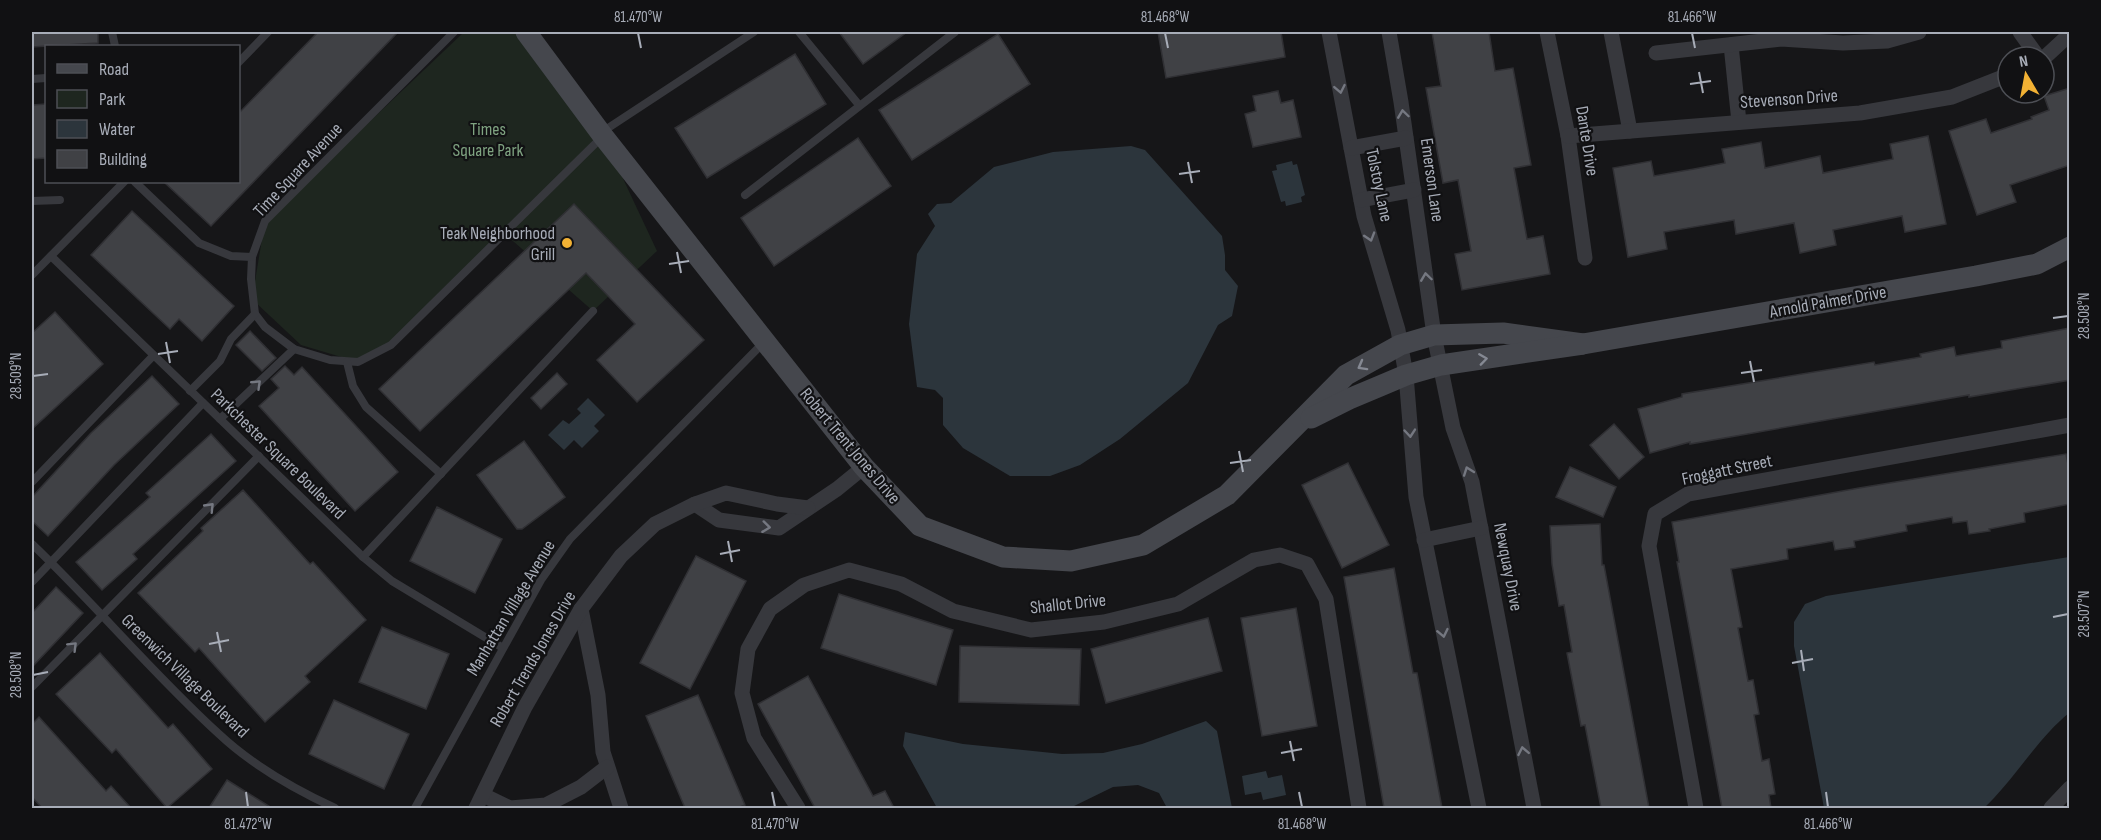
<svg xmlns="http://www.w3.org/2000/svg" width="2101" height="840" viewBox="0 0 2101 840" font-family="'Sofia Sans Condensed',sans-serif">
<rect width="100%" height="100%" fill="#161618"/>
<polygon fill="#1e261f" points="464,32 526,32 603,136 657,251 593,311 505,234 391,345 358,362 301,345 252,299 265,221"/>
<g fill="#2c353c">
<polygon points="1131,146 1145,150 1222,236 1225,255 1225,270 1238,286 1232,316 1218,325 1188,383 1120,439 1080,465 1050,476 1010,476 963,448 943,425 943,398 935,390 917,387 909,324 917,254 935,226 928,214 937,204 951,203 994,167 1053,152"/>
<polygon points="1292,161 1293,165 1297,164 1305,195 1301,197 1302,202 1286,206 1285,201 1281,202 1272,171 1277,170 1276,165"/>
<polygon points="588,398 605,415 594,426 599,431 582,448 574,440 564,450 548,435 563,420 569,424 581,413 577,409"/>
<path d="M 2069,557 L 2069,713 C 2036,740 2015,779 1984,808 L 1824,808 L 1794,646 L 1794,622 L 1805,604 L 1826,596 Z"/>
<polygon points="1206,721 1217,731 1232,808 1167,808 1159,793 1138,785 1113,787 1070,808 937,808 903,746 905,732 963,744 1062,754 1103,753 1142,744"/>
<polygon points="1266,771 1268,778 1282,775 1286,795 1263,800 1261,792 1245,795 1242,776"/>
</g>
<g fill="#404145" stroke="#303034" stroke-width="1.5">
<polygon points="32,32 98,32 98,43 32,47"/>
<polygon points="318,32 398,32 211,226 164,182 238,182 238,114"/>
<polygon points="839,32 907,32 863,64"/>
<polygon points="1158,32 1281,32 1285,57 1166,78"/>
<polygon points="1432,32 1489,32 1495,71 1513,68 1531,165 1514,168 1527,239 1543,236 1550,274 1462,290 1455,254 1471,251 1458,180 1443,183 1433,128 1426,88 1441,86"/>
<polygon points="998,34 1030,84 912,160 879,110"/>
<polygon points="795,54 826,104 707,178 675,128"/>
<polygon points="2070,88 2070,165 2010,185 2016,202 1977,215 1949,131 1986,119 1991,133 2032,119 2031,117 2049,110 2044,96"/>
<polygon points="1278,91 1281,103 1293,100 1301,137 1253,147 1245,114 1256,111 1253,96"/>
<polygon points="46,104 46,158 32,159 32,105"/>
<polygon points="1928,136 1946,224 1905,232 1902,216 1833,230 1836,245 1800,253 1794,223 1736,234 1734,220 1664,232 1667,249 1628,257 1613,168 1651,161 1654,176 1694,169 1725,163 1722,149 1761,142 1765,168 1820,156 1823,173 1893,159 1890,144"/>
<polygon points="858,138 891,186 774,266 741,218"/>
<polygon points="574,204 704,340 637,402 597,360 635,324 586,273 420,431 379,389"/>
<polygon points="132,211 234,306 202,341 179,319 170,329 91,255"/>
<polygon points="55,312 103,364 32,429 32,333"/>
<polygon points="2070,328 2070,380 1969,397 1969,395 1929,402 1690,444 1690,442 1650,453 1638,409 1682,397 1682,394 1874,362 1875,365 1921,357 1920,354 1954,347 1956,356 2002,348 2001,341"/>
<polygon points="250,331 276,358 262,371 236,345"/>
<polygon points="285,366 294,375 302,367 398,472 355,511 259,406 279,388 271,379"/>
<polygon points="557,373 567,384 541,409 531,398"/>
<polygon points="152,376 179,404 114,465 48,536 32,521 32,497 91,433"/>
<polygon points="1614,424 1644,457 1619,479 1590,445"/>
<polygon points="211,434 236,461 133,554 137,559 102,590 76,562 150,497 146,493"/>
<polygon points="524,441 565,497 522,529 517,529 477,475"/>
<polygon points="2066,454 2070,474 2070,504 2024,513 2025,522 1989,529 1990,531 1969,534 1967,521 1953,523 1952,517 1906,525 1907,531 1854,541 1855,547 1835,550 1833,541 1787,549 1788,559 1731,569 1742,627 1738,628 1748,681 1753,680 1759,714 1754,715 1762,761 1769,759 1775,794 1769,795 1771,808 1722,808 1677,562 1679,562 1672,522 1859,488"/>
<polygon points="1348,463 1389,545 1342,568 1302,485"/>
<polygon points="1570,467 1616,487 1603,517 1556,497"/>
<polygon points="243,490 310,564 313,562 366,620 305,676 310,682 265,722 199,648 195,652 138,593 203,531 201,528"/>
<polygon points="437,507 502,539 475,593 410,561"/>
<polygon points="1600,524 1602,565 1604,565 1649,808 1601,808 1585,725 1581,726 1567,653 1572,652 1564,605 1559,606 1552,564 1550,526"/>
<polygon points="696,556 746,581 690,689 640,663"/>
<polygon points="1394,568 1413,673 1417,673 1442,808 1384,808 1344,577"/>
<polygon points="56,587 83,613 32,667 32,613"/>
<polygon points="839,594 953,630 936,685 821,648"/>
<polygon points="1296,608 1317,726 1262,736 1241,618"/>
<polygon points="1208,618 1222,671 1106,703 1091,649"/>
<polygon points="382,627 449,654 426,709 359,682"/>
<polygon points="960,646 1081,649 1079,705 959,702"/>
<polygon points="100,653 168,728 173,724 212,769 167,808 116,749 112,753 56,694"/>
<polygon points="808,676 873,796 885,791 894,808 815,808 758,704"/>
<polygon points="698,695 745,805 737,808 685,808 646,716"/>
<polygon points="334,700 409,734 384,789 309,754"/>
<polygon points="39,717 106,791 111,786 131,808 42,808 32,797 32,724"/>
<polygon points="227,780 272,808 209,808"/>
</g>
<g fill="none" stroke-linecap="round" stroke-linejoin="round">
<g stroke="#37383d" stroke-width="8">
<polyline points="112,32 115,46"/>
<polyline points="454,32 265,221 252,257 251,279 255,314 265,327 294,349 330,360 358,362 391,345 602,137"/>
<polyline points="799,32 859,105"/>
<polyline points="238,63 268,32"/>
<polyline points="32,79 46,78"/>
<polyline points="602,132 754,32"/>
<polyline points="135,182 199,243 231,256 252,257"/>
<polyline points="745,195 955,32"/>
<polyline points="32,201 60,200"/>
<polyline points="51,256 363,557 392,581 503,648"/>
<polyline points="32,275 124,182"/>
<polyline points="347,362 353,386 366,407 441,474"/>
<polyline points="190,391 220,361 231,339 255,314"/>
<polyline points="220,419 294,349"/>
<polyline points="32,482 153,356"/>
<path d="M 32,544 C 96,605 153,674 219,734 C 252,765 294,789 335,808"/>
<polyline points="363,557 593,311"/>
<polyline points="32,582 203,403"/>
<polyline points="32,687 259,456"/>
<polyline points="415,808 541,580 570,539 763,343"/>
</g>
<g stroke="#37383d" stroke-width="15">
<polyline points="1329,32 1364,216 1398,330 1406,375 1416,497 1479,808"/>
<polyline points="1389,32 1401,102 1434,335 1453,428 1472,482 1534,808"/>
<polyline points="1547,32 1568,136 1585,258"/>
<polyline points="1611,32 1630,131"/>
<polyline points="2020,32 2038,57"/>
<polyline points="1731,45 1739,122"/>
<polyline points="1656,53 1781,39 1843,43 1887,41 1919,32"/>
<polyline points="2044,58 2070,34"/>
<polyline points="1568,136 1860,113 1952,97 2008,75"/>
<polyline points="1351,148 1406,138"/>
<polyline points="1361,200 1414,190"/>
<polyline points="695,504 719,520 779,528 837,489 864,467"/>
<polyline points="1424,540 1481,528"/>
<polyline points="581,609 598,695 603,752 621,808"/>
<polyline points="483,795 510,808 546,805 581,787 607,767"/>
<polyline points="476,808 525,707 581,609 621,556 655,524 695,504 726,493 777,504 808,508"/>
<polyline points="798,808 754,738 742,693 748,649 770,609 804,585 849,570 901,584 953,611 1031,630 1104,622 1178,604 1254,560 1280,555 1307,564 1326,599 1359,808"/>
<polyline points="1696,808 1649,546 1655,514 1688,494 2070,425"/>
<polyline points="2051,808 2070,788"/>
</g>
<g stroke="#45474d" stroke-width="21">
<polyline points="526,32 603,136 864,467 920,526 1003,557 1071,561 1143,545 1227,495 1346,375 1400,345 1434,335 1503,333 1583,344"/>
<polyline points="1311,418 1349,399 1380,386 1406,375 1441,365 1583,344 1976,276 2037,264 2070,247"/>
</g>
</g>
<defs><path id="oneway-chevron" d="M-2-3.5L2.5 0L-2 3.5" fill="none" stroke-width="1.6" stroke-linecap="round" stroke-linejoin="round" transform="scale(1.5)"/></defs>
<g stroke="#757881">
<use href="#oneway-chevron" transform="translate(1340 89) rotate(79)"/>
<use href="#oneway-chevron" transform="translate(1403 114) rotate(-98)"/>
<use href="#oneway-chevron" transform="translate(1370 237) rotate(73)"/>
<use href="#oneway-chevron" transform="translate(1426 277) rotate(-98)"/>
<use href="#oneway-chevron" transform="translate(257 384) rotate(-44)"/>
<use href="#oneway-chevron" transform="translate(1410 433) rotate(85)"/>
<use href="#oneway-chevron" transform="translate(1468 471) rotate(-110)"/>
<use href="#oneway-chevron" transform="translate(210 507) rotate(-46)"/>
<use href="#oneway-chevron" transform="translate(766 527) rotate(7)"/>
<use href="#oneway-chevron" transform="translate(1443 633) rotate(78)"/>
<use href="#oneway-chevron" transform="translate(73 646) rotate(-45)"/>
<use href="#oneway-chevron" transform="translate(1523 751) rotate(-101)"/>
</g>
<g stroke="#858993">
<use href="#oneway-chevron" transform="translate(1483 359) rotate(-8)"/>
<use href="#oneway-chevron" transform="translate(1362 366) rotate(151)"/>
</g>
<path fill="none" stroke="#a8adb8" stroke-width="2" d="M 638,33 L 641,48M 1165,33 L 1168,48M 1692,33 L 1695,48M 1699,72 L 1703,93M 1690,84 L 1711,81M 1188,162 L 1192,183M 1179,174 L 1200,171M 677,252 L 681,273M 669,264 L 689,261M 2053,318 L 2068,316M 166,342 L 170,363M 158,354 L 178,351M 1750,361 L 1754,382M 1741,373 L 1762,370M 33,376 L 48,374M 1239,451 L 1243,472M 1230,463 L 1251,460M 728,541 L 732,562M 720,554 L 740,550M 2053,617 L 2068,614M 217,632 L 221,652M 209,644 L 229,640M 1801,650 L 1804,671M 1792,663 L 1813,659M 33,675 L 48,672M 1290,741 L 1294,761M 1281,753 L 1302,749M 246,792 L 248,807M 772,792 L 775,807M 1299,792 L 1302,807M 1826,792 L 1828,807"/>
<circle fill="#f2b134" stroke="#111113" stroke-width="2" cx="567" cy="243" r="6"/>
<g text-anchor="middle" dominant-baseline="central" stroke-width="4.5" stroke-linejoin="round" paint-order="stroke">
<g font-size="18" fill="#a8adb8" stroke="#111113">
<text transform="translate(1789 99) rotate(-4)">Stevenson Drive</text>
<text transform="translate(1587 141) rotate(81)">Dante Drive</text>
<text transform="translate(298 170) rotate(-47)">Time Square Avenue</text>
<text transform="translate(1432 180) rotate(82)">Emerson Lane</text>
<text transform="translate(1379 185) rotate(78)">Tolstoy Lane</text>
<text transform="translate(1828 302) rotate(-10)">Arnold Palmer Drive</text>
<text transform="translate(850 446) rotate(50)">Robert Trent Jones Drive</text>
<text transform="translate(278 454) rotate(44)">Parkchester Square Boulevard</text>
<text transform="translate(1727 470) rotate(-12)">Froggatt Street</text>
<text transform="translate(1508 567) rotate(79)">Newquay Drive</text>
<text transform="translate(1068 604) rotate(-6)">Shallot Drive</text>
<text transform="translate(511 608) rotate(-59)">Manhattan Village Avenue</text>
<text transform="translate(533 659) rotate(-60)">Robert Trends Jones Drive</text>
<text transform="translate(185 676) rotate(44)">Greenwich Village Boulevard</text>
</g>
<g font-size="18" fill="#7fa381" stroke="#111113">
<text x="488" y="129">Times<tspan x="488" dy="21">Square Park</tspan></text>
</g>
<g font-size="18" fill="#a8adb8" stroke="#111113" text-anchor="end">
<text x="555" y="233">Teak Neighborhood<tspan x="555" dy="21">Grill</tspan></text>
</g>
</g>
<rect width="2101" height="840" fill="none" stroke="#111113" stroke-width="66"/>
<rect x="45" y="45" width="195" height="138" fill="#111113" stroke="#4d4f55" stroke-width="1.5"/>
<rect x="57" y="64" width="30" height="9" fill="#45474d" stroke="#4d4f55" stroke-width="1.5"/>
<text x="99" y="75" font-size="18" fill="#a8adb8">Road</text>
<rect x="57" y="90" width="30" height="18" fill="#1e261f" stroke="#4d4f55" stroke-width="1.5"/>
<text x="99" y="105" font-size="18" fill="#a8adb8">Park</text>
<rect x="57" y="120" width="30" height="18" fill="#2c353c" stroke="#4d4f55" stroke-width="1.5"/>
<text x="99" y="135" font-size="18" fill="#a8adb8">Water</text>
<rect x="57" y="150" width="30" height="18" fill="#404145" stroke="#4d4f55" stroke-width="1.5"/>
<text x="99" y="165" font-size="18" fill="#a8adb8">Building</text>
<g transform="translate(2026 75) rotate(350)"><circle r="28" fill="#111113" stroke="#4d4f55" stroke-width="1.5"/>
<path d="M0-4.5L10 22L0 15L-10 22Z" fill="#f2b134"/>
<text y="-9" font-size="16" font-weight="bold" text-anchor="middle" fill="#a8adb8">N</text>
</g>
<rect x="33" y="33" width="2035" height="774" fill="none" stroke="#a8adb8" stroke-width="2"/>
<g font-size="15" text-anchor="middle" fill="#a8adb8">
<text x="638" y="22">81.470°W</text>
<text x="1165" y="22">81.468°W</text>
<text x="1692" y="22">81.466°W</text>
<text transform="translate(2084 316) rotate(-90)" y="5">28.508°N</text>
<text transform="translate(16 376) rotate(-90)" y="5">28.509°N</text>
<text transform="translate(2084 614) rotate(-90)" y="5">28.507°N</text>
<text transform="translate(16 675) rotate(-90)" y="5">28.508°N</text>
<text x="248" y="829">81.472°W</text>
<text x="775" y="829">81.470°W</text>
<text x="1302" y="829">81.468°W</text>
<text x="1828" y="829">81.466°W</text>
</g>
</svg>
